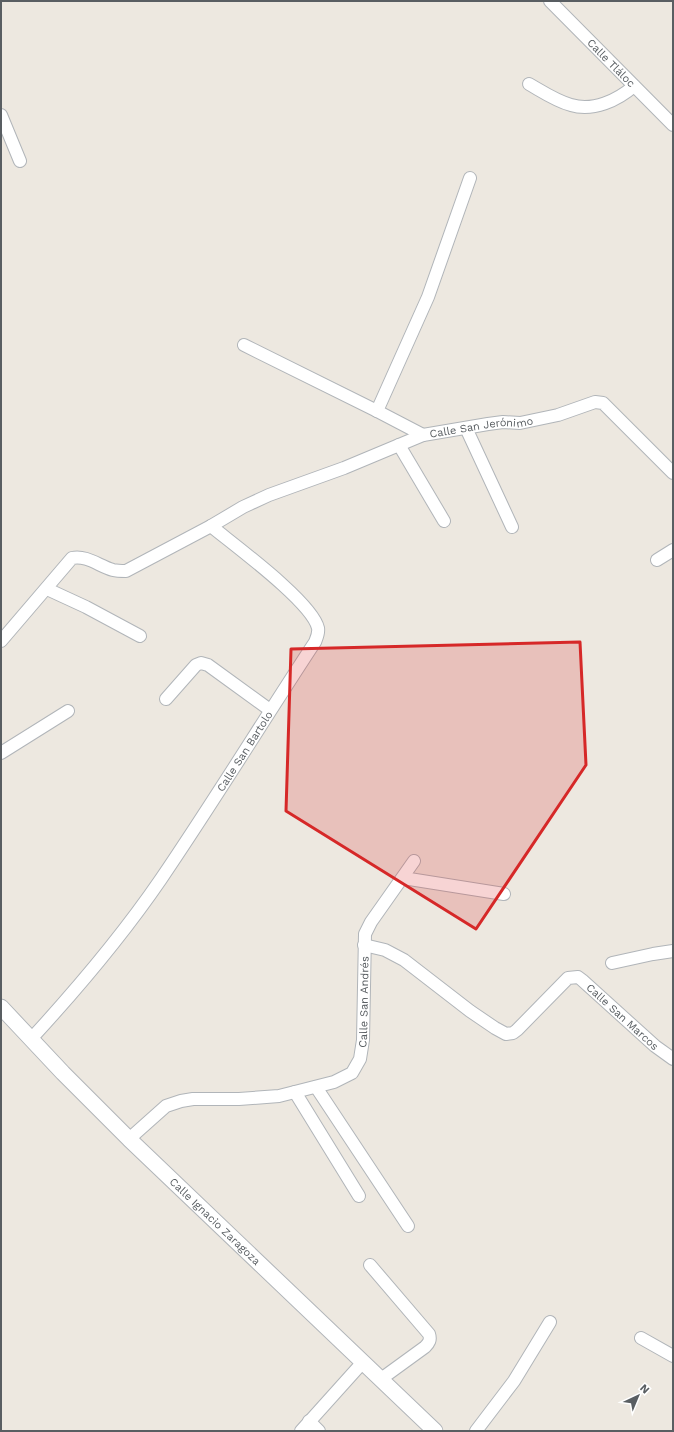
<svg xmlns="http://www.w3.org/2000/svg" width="674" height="1432" viewBox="0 0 674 1432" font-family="'Work Sans',sans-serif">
<rect width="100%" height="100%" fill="#ede8e0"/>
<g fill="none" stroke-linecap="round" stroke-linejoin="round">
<defs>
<g id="minor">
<path id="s1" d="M 550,1 L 673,125"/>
<path d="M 529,84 C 543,92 556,101 571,105 C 593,112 618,100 634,86"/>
<polyline points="1,115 20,161"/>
<polyline points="244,345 377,411 423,435"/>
<polyline points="377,411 428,297 470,178"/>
<polyline points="466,428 512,527"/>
<polyline points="399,445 444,521"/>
<polyline points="657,560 673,550"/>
<polyline points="47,589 86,607 140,636"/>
<path id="s2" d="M 1,641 L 72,558 C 87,555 99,566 113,570 C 117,571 122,571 126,571 L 211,526 L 243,507 L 269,495 L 344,468 L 423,435 L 488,424 L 503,422 L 520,423 L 558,415 L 595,402 L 603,403 L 673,473"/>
<polyline points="166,699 196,665 201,663 208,665 270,710"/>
<polyline points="1,753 68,711"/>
<polyline points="403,878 504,894"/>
<path id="s3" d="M 364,945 L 385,950 L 404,960 L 470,1011 L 495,1028 L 506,1034 L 513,1033 L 517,1030 L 568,978 L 578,977 L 582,980 L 655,1046 L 673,1059"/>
<polyline points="612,963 653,954 673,951"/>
<path id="s4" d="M 31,1039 C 77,989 122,936 161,879 C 214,801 263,721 315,642 C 317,637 319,633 318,628 C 312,602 234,545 211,526"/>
<polyline points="316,1087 408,1226"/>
<polyline points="295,1092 359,1196"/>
<path id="s5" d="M 129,1139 L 166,1106 L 181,1101 L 193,1099 L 239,1099 L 279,1096 L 334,1082 L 352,1073 L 360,1059 L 363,1040 L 365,934 L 371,922 L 414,861"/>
<path d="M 370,1265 L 429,1334 C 431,1340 429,1343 425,1347 L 381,1379"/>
<polyline points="641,1338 673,1356"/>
<polyline points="309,1421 319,1431"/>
<polyline points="301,1431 363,1362"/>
<polyline points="476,1431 514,1381 550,1322"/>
</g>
<g id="tertiary">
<path id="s6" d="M 1,1007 L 63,1073 L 129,1139 L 435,1431"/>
</g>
</defs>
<use href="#minor" stroke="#b1b5b9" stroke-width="14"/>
<use href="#tertiary" stroke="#b1b5b9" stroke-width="17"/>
<use href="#minor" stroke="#fff" stroke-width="12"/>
<use href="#tertiary" stroke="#fff" stroke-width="15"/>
</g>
<path fill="#d62828" fill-opacity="0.2" stroke="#d62828" stroke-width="3" stroke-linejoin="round" d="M 580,642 L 586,765 L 476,929 L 286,811 L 291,649 Z"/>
<g text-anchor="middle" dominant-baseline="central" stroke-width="3.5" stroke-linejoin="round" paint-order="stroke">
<g font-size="11" fill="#595e62" stroke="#fff">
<text stroke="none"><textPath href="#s1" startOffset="87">Calle Tláloc</textPath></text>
<text stroke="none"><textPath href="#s2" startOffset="552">Calle San Jerónimo</textPath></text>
<text stroke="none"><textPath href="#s4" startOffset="359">Calle San Bartolo</textPath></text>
<text stroke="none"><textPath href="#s5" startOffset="314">Calle San Andrés</textPath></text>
<text stroke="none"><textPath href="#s3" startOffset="324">Calle San Marcos</textPath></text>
<text stroke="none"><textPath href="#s6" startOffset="303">Calle Ignacio Zaragoza</textPath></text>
</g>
</g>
<rect width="674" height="1432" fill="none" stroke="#595e62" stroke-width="4"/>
<g transform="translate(638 1396) rotate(44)" stroke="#ffffff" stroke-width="3" paint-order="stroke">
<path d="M0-3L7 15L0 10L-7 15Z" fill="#595e62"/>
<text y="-6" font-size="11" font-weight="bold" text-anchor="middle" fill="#595e62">N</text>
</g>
</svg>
